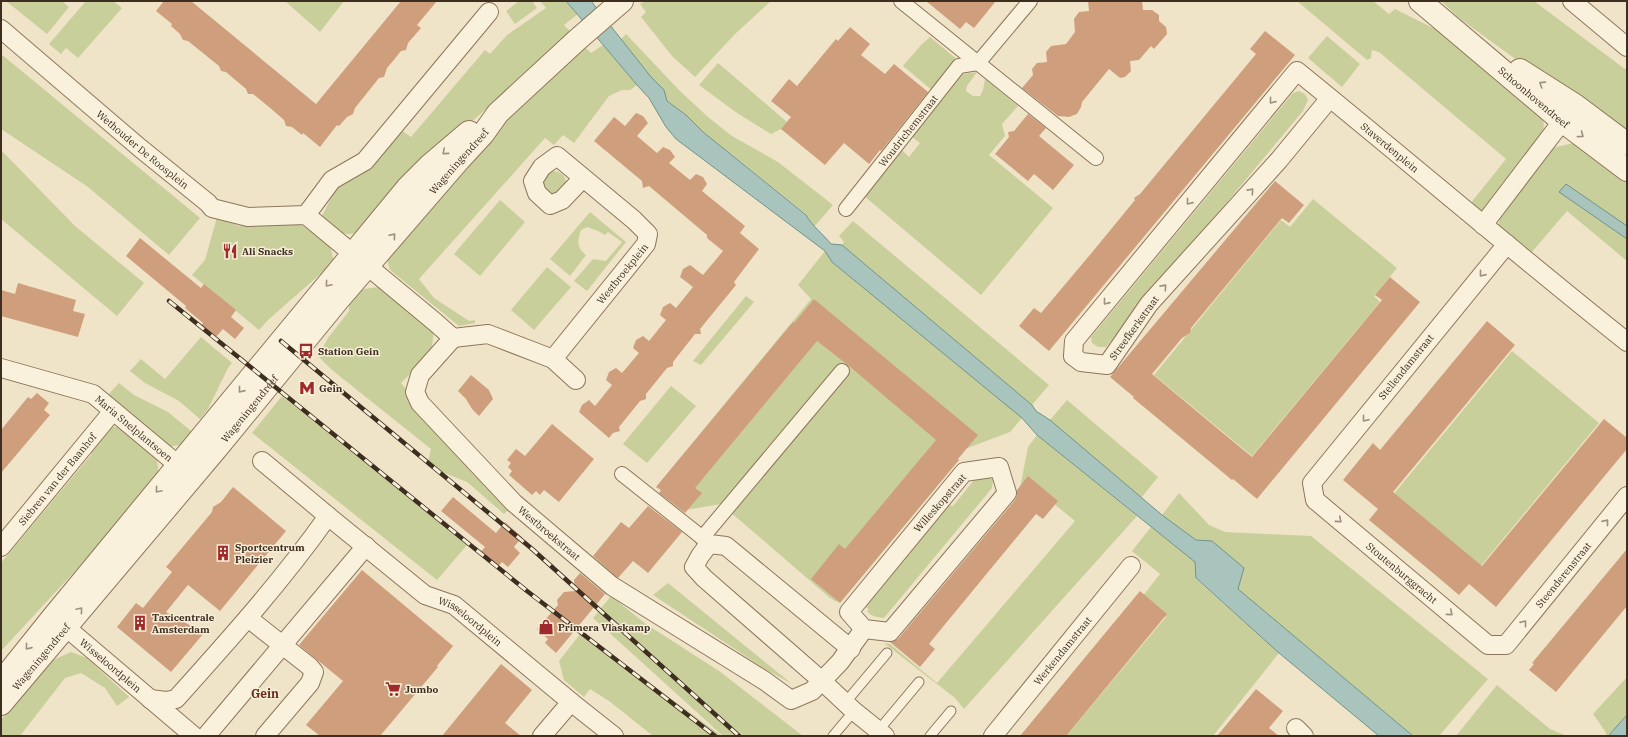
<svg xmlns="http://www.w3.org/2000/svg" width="1628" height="737" viewBox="0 0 1628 737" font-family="'IBM Plex Serif',serif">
<rect width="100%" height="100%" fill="#f0e4c8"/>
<g fill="#c9cf9b">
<polygon points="6,1 62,1 69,7 47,34"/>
<polygon points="86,1 113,1 122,8 78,58 66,48 61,54 49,44"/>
<polygon points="285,1 344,1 320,32"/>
<polygon points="519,1 532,1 537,8 515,24 506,11"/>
<path d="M 540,1 L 566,1 L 577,15 L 564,25 L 573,34 L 433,155 L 363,232 C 340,237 336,233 322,216 L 336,188 L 351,180 L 401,130 L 411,137 L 485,50 L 490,54 L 507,35 L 546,8 Z"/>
<polygon points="645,1 771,1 735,34 695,77 672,56 641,17 646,12 640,4"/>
<polygon points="1297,1 1373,1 1389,14 1395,9 1443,33 1543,110 1544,134 1481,214 1470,204 1506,159 1379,52 1372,50 1371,58 1367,60"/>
<polygon points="1441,1 1534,1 1625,69 1627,67 1627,140 1459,18"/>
<polygon points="626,34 680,91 708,117 732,136 778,162 833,205 814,227 811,224 806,214 703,132 686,115 667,101 649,98 637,85 630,90 622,90 609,96 574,143 563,135 554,145 545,138 419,279 434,298 469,321 475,320 475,323 459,326 390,270 385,252 482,143 585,47 591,53 603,45 637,85 650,78 621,39"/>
<polygon points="1327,36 1360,64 1342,87 1308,58"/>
<polygon points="930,37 959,61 933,91 903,66 922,44"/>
<polygon points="1,54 200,218 169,255 88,187 1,129"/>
<polygon points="718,63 787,122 781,129 771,134 737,113 699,85"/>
<polygon points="977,72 967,86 966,91 973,96 980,96 983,90 985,79 1018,106 1002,124 1005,136 989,155 1053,208 981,295 863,195 901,149 909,157 920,143 912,137 963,74"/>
<polygon points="1299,91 1305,94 1308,100 1303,111 1106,347 1098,347 1092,343 1091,337 1293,93"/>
<polygon points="1578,142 1627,179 1627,226 1566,184 1559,192 1627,239 1627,261 1567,211 1531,253 1498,226 1503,207 1552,148"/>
<polygon points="1,150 75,226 144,283 117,316 1,219"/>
<path d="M 552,171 C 566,172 568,181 564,192 L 548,195 L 542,182 L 548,173 Z"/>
<polygon points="1313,199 1397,268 1374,296 1380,302 1252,456 1154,375 1281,220 1290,227"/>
<polygon points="500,200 525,222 480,276 454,254"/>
<path d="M 590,212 L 626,242 L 587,291 L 574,281 L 593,259 L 606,261 L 622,242 L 608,232 L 605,235 L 598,231 L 587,227 L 581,230 C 577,241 577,248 586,255 L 570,276 L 550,259 Z"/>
<polygon points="217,217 239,226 294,222 303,226 330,245 334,262 268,320 259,330 192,275 205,260"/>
<polygon points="853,221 1049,385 1032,405 842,245 844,242 839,236"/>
<polygon points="825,251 832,262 1022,418 1010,432 965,449 837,602 830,598 721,504 686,510 657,486 811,299 798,285"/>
<polygon points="547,267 571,287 534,330 511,310"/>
<polygon points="378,287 407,305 434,331 431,353 401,383 467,465 509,509 504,514 467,482 427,466 431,449 332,370 318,356 328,338 349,311 349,299 358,290"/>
<polygon points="746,296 754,302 701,365 693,361"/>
<polygon points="201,337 232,363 228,368 208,409 200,419 179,401 145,383 130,371 141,359 165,379"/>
<polygon points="1512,351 1599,423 1480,567 1392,496"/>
<polygon points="119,383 134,395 168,412 196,435 189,444 166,447 106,397"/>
<polygon points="671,386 696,406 647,463 623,444"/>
<polygon points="282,396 467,545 437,580 252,433"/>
<polygon points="1067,400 1158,477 1141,498 1050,420"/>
<polygon points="110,427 119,427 157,458 159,480 1,651 1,563 91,455 93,442"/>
<polygon points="1037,435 1137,516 964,709 955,698 884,643 890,644 937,683 1075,521 1026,481 1020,488 1028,447"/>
<path d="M 979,474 L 987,475 L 993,480 L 992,488 L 884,618 C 877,617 872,617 867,611 L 869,609 L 864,606 L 949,505 L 953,506 Z"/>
<polygon points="1179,493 1209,525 1225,532 1311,536 1488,679 1439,736 1413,736 1238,589 1212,541 1196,540 1162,515"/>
<polygon points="1151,527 1195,562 1196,579 1279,653 1213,736 1066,736 1166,617 1142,597 1160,574 1132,551"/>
<polygon points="668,583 792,684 765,669 653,595"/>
<polygon points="611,596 646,624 719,671 803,736 723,736 593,618"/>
<polygon points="581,633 722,736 653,736 609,701 590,689 584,697 564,680 559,661"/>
<polygon points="71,652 87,658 129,697 117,706 105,688 81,673 65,678 20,736 1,736 1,720 49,662"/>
<polygon points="1627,677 1627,715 1607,736 1605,731 1593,714"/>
<polygon points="1497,685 1550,729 1567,736 1456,736"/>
</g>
<g fill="#a9c4bc" stroke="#6f938a">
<path d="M 566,1 L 591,1 L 651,77 L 664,90 L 667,101 L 686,115 L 703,132 L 806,215 C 812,226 823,234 831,244 L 842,245 L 1032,405 L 1036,411 L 1050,420 L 1162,515 L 1196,540 L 1212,541 L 1244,568 L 1238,589 L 1413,736 L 1379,736 L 1279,653 L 1196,578 L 1195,562 L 1037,435 L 1022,418 L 832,262 L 825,251 L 676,139 L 666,127 L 649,98 L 637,85 Z"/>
<polygon points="1566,184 1627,226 1627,239 1559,192"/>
<polygon points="1627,715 1627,736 1608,736"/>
</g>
<g fill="#cf9f7d">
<polygon points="164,1 191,1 316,104 401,1 437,1 417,25 421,28 408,43 406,50 401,51 393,61 387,68 384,77 379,78 355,108 353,114 347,117 339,126 337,125 320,147 303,133 302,135 292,127 286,126 284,120 269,107 253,94 248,94 246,89 226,72 221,71 219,66 188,41 183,40 180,34 171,26 172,24 156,11"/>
<polygon points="926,1 996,1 974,28 966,22 960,29"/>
<polygon points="1088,1 1142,1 1143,10 1152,10 1159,15 1159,21 1166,27 1167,34 1154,49 1151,46 1139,60 1130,61 1131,71 1125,77 1120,78 1109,69 1082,102 1081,107 1077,114 1069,117 1058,116 1022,88 1033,75 1032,69 1037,63 1047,62 1046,52 1051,46 1066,44 1075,32 1074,19 1079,12 1089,11"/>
<polygon points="850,27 870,44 861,55 885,74 894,64 928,92 881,151 880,150 869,164 844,143 825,165 781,129 791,117 771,101 789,79 797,86 836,39 838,41"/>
<polygon points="1265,31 1295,55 1049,351 1019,326 1034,308 1041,313 1094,250 1135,200 1134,198 1140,194 1256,54 1250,49"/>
<polygon points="636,113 643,116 648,123 637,136 657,153 663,147 670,150 675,157 669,163 690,180 696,174 703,177 707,184 702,191 745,226 740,233 759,249 734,282 736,285 700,329 701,334 695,334 673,362 673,366 667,368 646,394 646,399 640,401 619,427 620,431 613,433 609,438 579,412 582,405 589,400 595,406 612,385 606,380 609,372 616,368 622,373 639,353 633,348 636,340 643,336 649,341 666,320 660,315 663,307 670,303 676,308 693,287 680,277 683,269 690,265 703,275 723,251 707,238 707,235 649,186 643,188 642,181 594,141 614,117 625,126"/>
<polygon points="1028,114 1046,128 1039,136 1074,165 1053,190 1034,174 1028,181 995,154 1009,137 1008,132 1014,131"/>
<polygon points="1275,181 1304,205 1289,223 1282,218 1191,328 1190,333 1182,338 1152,374 1218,429 1252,457 1382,300 1375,295 1390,277 1420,302 1257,499 1233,479 1232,480 1133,398 1134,397 1110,377"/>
<polygon points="140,238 201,288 204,284 236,310 231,317 244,328 235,339 223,329 215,338 200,327 203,323 185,308 186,306 126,256"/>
<polygon points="18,283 76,300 73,311 85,314 78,337 1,316 1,290 15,294"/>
<polygon points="814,299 978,435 958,459 959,460 840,603 811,579 839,544 845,549 936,440 848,365 817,341 695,488 702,493 685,513 659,493 661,490 656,487 793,322 794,323"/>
<polygon points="1487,321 1515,345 1393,492 1482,566 1604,419 1627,438 1627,449 1496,607 1469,584 1459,595 1433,573 1369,520 1378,509 1343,480 1373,443 1380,450"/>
<polygon points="471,375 489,390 493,399 479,416 472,409 466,399 458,391"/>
<polygon points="37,393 49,403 44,410 50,415 1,473 1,430 28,397 31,399"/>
<polygon points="552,424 594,459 559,502 544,490 540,495 536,491 532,495 509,475 512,471 508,467 511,463 507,460 516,449 525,456"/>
<polygon points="1028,476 1058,501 1043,519 1036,514 942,628 929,644 935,649 920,667 890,642 898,639 1015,500 1017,495 1017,490"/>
<polygon points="233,487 286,531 220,611 188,585 166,612 204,633 171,672 117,627 136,603 143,608 172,572 166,567 212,512 213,507 221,502"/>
<polygon points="453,497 496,533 505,522 522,537 514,547 520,553 508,567 502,562 497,568 479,554 485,547 441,511"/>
<polygon points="648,506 682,532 648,573 633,561 618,578 593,556 621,522 629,528"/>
<polygon points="1627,549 1627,606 1556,692 1529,670 1534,664 1532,663"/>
<polygon points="362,570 453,646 437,666 438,667 380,736 320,736 306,725 343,681 299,645"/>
<polygon points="580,573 605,594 556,653 545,643 548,639 537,629 558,605 557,600 564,592 575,591 574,580"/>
<polygon points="1140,591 1167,614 1066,736 1020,736"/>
<polygon points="501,664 532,690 505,723 521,736 442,736"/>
<polygon points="1256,689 1283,711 1269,728 1279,736 1217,736"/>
</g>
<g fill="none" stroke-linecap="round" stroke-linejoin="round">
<defs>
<g id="service">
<polyline points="845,703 887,653"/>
<polyline points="878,731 919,682"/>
<polyline points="833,736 854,711"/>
<polyline points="930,736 951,711"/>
</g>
<g id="pedestrian">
<polyline points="901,1 1096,158"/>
<path id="s1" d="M 846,209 L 959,66 L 978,63 L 1030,1"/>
<polyline points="622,474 709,543"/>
<polyline points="702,538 842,371"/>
</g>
<g id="minor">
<polyline points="1572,1 1627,47"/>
<path id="s2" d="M 1,29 L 140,148 L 208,203 L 212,208 L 248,217 L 306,215 L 435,322 L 453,338 L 488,334 L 553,359 L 576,380"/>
<path id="s3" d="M 1330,98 L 1279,160 L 1149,304 L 1107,365 L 1081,362 L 1073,356 L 1074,341 L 1297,71 C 1407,160 1515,253 1627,342"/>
<polyline points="306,215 332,180 365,161 489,12"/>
<polyline points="1483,225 1570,111"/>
<path id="s4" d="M 1507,244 L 1312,483 L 1315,500 L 1488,645 L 1506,645 L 1627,496"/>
<path id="s5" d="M 453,338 L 420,375 L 415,392 L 420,403 L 514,503 L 612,586 L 765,681 L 791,700 L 812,691 L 840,662 L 864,629"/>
<path id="s6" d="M 553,359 L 646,244 L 648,234 L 634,220 L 557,156 L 542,167 L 533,181 L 537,193 L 550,205 L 562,200 L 583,178"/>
<path id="s7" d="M 1,368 L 93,394 L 189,474"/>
<polygon points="999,467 1007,493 890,632 864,629 849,612 964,472"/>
<path id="s8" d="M 328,516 L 425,595 L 454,605 L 571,702"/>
<path id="s9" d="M 1,547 L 113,411"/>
<path id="s10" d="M 55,618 L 194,736"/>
<polyline points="248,618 309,666 314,672 310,683 265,736"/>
<polyline points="851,649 726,546 709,544 700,556 694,567 704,578 822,681 854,711 885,736"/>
<path d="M 150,699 L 166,701 L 176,699 C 229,640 282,581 328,516 L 262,461"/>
<polyline points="1296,728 1304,736"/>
<polyline points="206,736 366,546"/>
<polyline points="542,736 571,702 614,736"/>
<path id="s11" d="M 993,736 L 1131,566"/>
</g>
<g id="tertiary">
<path id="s12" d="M 1420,1 L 1562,121 L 1627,170"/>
<polyline points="1520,70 1575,105 1627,144"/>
<polyline points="1,682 53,617 408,187 429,166 469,132"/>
<path id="s13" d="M 1,704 L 217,448 L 339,299 L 459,160 L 483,134 L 498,113 L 577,40 L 622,1"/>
</g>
</defs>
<use href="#service" stroke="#8d765c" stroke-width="11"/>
<use href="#pedestrian" stroke="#8d765c" stroke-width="16"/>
<use href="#minor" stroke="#8d765c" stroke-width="20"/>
<use href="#tertiary" stroke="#8d765c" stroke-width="24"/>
<use href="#service" stroke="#faf1dc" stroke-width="9"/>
<use href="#pedestrian" stroke="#faf1dc" stroke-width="14"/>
<use href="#minor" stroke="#faf1dc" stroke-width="18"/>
<use href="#tertiary" stroke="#faf1dc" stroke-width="22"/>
<defs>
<g id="rail">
<polyline points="169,301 527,591 715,736"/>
<polyline points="281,341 531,548 739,736"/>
</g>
</defs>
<use href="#rail" stroke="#3d2e20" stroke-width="4.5"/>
<use href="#rail" stroke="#f7eed8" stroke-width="3" stroke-dasharray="9" stroke-linecap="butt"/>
</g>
<defs><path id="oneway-chevron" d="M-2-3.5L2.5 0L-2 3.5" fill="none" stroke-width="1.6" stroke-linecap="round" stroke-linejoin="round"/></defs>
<g stroke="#9c907e">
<use href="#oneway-chevron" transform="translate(1542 84) rotate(-147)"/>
<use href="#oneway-chevron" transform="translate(1272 101) rotate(129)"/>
<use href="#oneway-chevron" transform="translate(1581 135) rotate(37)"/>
<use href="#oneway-chevron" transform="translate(445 152) rotate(139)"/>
<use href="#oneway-chevron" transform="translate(1251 191) rotate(-48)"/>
<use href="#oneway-chevron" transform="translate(1189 202) rotate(129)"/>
<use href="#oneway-chevron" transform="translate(393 236) rotate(-49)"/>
<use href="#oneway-chevron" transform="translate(1482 274) rotate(129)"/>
<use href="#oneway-chevron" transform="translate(328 284) rotate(130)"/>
<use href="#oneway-chevron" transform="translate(1164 287) rotate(-48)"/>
<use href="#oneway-chevron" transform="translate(1106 302) rotate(129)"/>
<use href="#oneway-chevron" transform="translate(241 390) rotate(129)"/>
<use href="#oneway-chevron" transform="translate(1365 419) rotate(129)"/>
<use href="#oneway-chevron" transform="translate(158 490) rotate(130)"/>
<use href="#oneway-chevron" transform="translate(1339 520) rotate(40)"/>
<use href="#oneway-chevron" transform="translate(1606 522) rotate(-51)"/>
<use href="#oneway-chevron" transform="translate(80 610) rotate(-50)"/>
<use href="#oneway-chevron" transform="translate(1450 613) rotate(40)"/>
<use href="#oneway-chevron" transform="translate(1524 623) rotate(-51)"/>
<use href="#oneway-chevron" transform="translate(28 647) rotate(129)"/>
</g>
<defs>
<symbol id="restaurant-bare" viewBox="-9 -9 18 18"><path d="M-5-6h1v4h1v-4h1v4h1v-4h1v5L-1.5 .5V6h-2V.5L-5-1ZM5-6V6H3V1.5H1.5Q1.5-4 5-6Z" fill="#9e2a2b" stroke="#f7eed8" stroke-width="2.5" paint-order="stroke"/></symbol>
<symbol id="bus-bare" viewBox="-9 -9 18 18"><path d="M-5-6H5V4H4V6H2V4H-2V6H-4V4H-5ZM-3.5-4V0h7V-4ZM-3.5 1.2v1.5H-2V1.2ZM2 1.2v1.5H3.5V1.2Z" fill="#9e2a2b" stroke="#f7eed8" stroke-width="2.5" paint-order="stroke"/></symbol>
<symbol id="metro-bare" viewBox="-9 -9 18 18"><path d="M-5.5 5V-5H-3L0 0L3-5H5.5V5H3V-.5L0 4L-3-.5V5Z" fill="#9e2a2b" stroke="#f7eed8" stroke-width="2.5" paint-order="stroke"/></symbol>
<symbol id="building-bare" viewBox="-9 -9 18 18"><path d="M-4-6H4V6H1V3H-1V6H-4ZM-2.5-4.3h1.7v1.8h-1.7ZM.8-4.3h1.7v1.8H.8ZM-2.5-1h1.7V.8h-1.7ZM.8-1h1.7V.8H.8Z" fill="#9e2a2b" stroke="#f7eed8" stroke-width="2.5" paint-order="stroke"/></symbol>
<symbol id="shop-bare" viewBox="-9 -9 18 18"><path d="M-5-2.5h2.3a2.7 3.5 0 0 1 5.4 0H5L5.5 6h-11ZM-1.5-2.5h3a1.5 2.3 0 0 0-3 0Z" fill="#9e2a2b" stroke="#f7eed8" stroke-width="2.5" paint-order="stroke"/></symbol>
<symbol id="supermarket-bare" viewBox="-9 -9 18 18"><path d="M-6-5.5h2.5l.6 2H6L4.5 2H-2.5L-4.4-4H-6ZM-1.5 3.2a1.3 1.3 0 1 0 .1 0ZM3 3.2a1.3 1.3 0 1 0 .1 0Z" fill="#9e2a2b" stroke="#f7eed8" stroke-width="2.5" paint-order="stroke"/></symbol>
</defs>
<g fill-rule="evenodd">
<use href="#restaurant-bare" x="219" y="240" width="22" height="22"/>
<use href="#bus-bare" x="295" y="340" width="22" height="22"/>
<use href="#metro-bare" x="296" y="377" width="22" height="22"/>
<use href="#building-bare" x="212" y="542" width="22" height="22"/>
<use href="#building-bare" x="129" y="612" width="22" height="22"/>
<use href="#shop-bare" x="535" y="616" width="22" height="22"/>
<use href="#supermarket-bare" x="382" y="678" width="22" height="22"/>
</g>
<g text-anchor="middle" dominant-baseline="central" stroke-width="3" stroke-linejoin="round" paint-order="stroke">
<g font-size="10" fill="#3d2e20" stroke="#f7eed8">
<text stroke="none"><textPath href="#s12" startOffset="149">Schoonhovendreef</textPath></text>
<text stroke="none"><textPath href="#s1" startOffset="100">Woudrichemstraat</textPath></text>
<text stroke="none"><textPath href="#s3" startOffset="870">Staverdenplein</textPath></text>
<text stroke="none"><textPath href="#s2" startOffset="186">Wethouder De Roosplein</textPath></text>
<text stroke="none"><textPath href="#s13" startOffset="710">Wageningendreef</textPath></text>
<text stroke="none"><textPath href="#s6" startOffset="110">Westbroekplein</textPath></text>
<text transform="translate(1134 328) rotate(-54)">Streefkerkstraat</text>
<text transform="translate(1406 367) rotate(-51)">Stellendamstraat</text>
<text stroke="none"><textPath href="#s13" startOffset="386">Wageningendreef</textPath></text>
<text stroke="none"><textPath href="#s7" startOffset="149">Maria Snelplantsoen</textPath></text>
<text stroke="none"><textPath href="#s9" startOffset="88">Siebren van der Baanhof</textPath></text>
<text transform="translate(940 503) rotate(-49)">Willeskopstraat</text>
<text stroke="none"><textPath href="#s5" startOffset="263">Westbroekstraat</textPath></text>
<text stroke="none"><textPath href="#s4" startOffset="439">Stoutenburggracht</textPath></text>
<text stroke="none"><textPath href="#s4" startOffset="660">Steenderenstraat</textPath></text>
<text stroke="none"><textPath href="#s8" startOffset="178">Wisseloordplein</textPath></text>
<text stroke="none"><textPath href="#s11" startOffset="110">Werkendamstraat</textPath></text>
<text stroke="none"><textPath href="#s13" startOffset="62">Wageningendreef</textPath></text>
<text stroke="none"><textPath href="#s10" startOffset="73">Wisseloordplein</textPath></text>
</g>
<g font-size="10" font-weight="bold" fill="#3d2e20" stroke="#f7eed8" text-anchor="start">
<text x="242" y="251">Ali Snacks</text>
<text x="318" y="351">Station Gein</text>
<text x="319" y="388">Gein</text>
<text x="235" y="547">Sportcentrum<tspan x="235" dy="12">Pleizier</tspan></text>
<text x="152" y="617">Taxicentrale<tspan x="152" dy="12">Amsterdam</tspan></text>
<text x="558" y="627">Primera Vlaskamp</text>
<text x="405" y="689">Jumbo</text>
</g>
<g font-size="12" font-weight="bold" fill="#6b2e1e" stroke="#f7eed8">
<text x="265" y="693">Gein</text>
</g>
</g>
<rect width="1628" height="737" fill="none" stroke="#3d2e20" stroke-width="4"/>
</svg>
